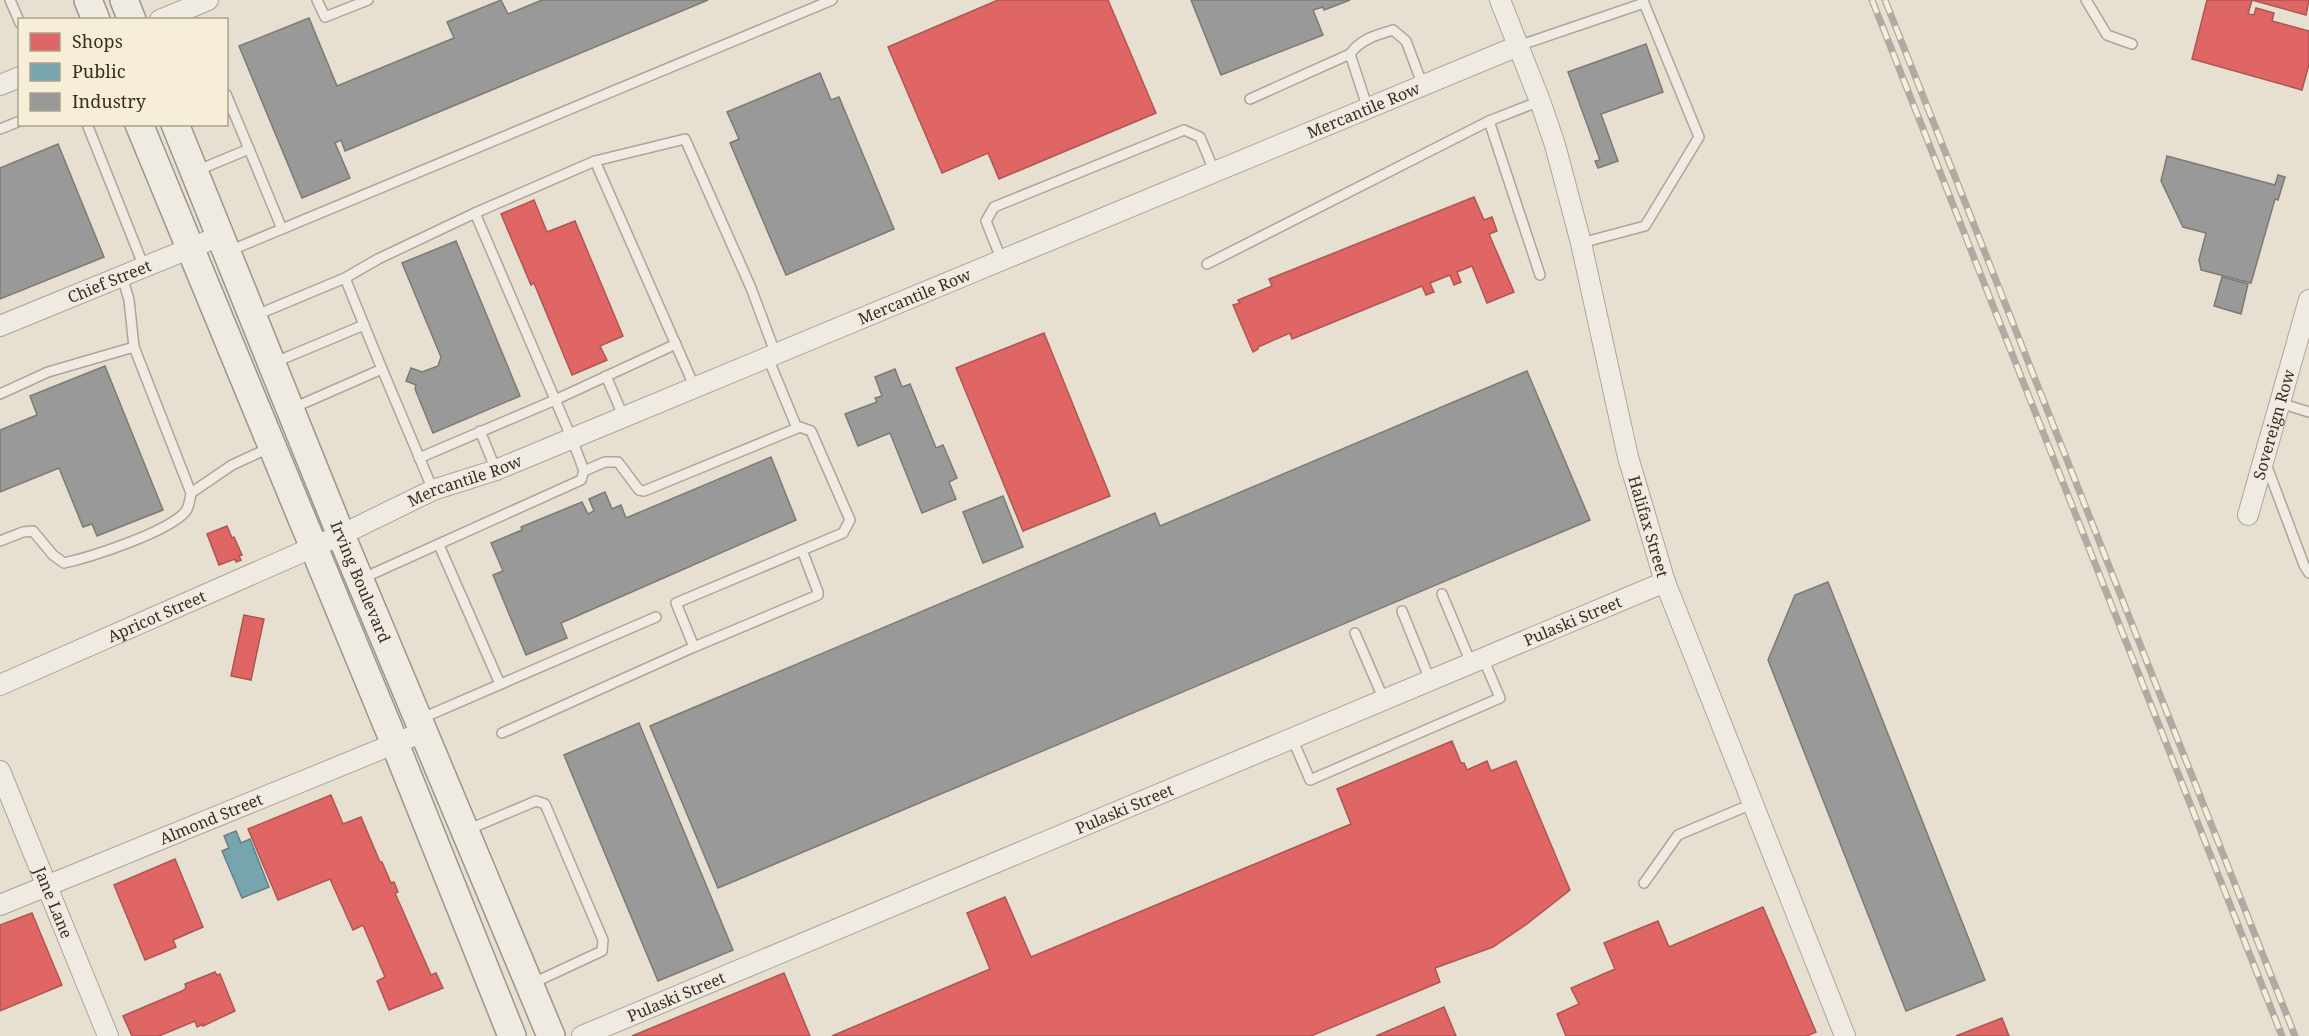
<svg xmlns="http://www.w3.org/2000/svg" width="2309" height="1036" viewBox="0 0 2309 1036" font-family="'Noto Serif',serif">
<rect width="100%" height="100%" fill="#e7e0d1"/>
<g fill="#e06666" stroke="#af5551" stroke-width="1.5">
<polygon points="998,0 1108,0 1156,113 999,179 988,153 942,173 888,47"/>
<polygon points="2207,0 2309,0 2306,15 2252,0 2248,14 2254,15 2256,8 2274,13 2272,21 2309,31 2309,64 2302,90 2192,59"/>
<polygon points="1474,197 1484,220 1492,217 1497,231 1489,234 1514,292 1487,303 1472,266 1457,272 1461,282 1454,285 1450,275 1430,283 1434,292 1426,295 1422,286 1292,339 1290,333 1258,347 1258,349 1253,352 1233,305 1240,303 1238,300 1272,286 1269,279"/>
<polygon points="534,200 547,232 575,221 623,336 600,346 607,360 572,375 534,283 531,285 501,214"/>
<polygon points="1044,333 1110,496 1023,531 956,368"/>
<polygon points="227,526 232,538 234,537 242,555 239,556 241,560 236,562 235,559 219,565 207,534"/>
<polygon points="244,615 264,619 251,680 231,676"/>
<polygon points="1452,741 1461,763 1464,763 1467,770 1487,761 1491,771 1516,761 1570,890 1527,924 1493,947 1435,968 1440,982 1311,1036 832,1036 990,969 967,913 1005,897 1031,957 1351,824 1337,789"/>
<polygon points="331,795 343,824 361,817 380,862 382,862 391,883 394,882 398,892 395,893 431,975 436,973 443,988 389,1010 377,981 385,977 363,925 353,930 330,879 278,900 248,829"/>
<polygon points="175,859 203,927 173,940 176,947 145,960 114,885"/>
<polygon points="1763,907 1816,1032 1807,1036 1566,1036 1557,1014 1579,1004 1571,988 1615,969 1604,943 1658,921 1669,947"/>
<polygon points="32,913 62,985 0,1011 0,925"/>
<polygon points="215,972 217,975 220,974 235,1011 203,1026 203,1024 197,1027 195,1021 159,1036 132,1036 123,1016 182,991 186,988 185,984"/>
<polygon points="784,973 810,1036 632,1036"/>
<polygon points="1444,1007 1456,1036 1376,1036"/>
<polygon points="2002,1018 2009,1036 1956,1036"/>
</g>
<polygon fill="#76a5af" stroke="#658184" stroke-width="1.5" points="236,831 241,843 250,839 269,887 242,898 222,851 229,848 224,836"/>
<g fill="#999" stroke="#7d7975" stroke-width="1.5">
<polygon points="501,0 508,14 542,0 708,0 345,151 341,140 335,143 350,178 302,198 239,46 309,18 337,86 454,38 447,22"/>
<polygon points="1191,0 1350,0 1324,10 1323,7 1313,10 1323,35 1221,75"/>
<polygon points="1646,44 1663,92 1601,114 1618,161 1598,168 1595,161 1600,160 1568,72"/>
<polygon points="820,73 831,100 839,97 894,229 786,275 730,143 739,139 727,112"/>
<polygon points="58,144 104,257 0,299 0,168"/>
<polygon points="2167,156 2275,185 2278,175 2285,177 2278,200 2275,199 2251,283 2201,270 2199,260 2206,233 2183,227 2161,181"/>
<polygon points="456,241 520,396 433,433 415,389 416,385 406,381 411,368 422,372 438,366 441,357 402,263"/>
<polygon points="2222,277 2248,284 2241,314 2214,306"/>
<polygon points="105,366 163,510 97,536 92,524 83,527 59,468 0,492 0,430 37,415 30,396"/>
<polygon points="895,369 902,387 910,384 936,448 943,445 957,478 949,482 956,499 922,513 890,433 858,446 845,414 877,402 875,398 882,396 875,377"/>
<polygon points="1527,371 1590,520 718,888 650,726 1155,513 1160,526"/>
<polygon points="771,457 796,520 561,623 567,638 526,655 493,575 503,571 491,543 522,530 521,527 582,502 588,514 594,511 589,499 605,492 612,509 621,505 626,518"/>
<polygon points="1003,496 1023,547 983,563 963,512"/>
<polygon points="1828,582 1985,980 1906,1011 1768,660 1795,595"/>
<polygon points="639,723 733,950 658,981 564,755"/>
</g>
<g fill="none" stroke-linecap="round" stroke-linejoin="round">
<defs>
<g id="lane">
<polyline points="10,0 20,23"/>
<polyline points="317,0 325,17 368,0"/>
<polyline points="2086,0 2107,35 2132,44"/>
<polyline points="1518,46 1644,3 1699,137 1645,226 1581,243"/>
<polyline points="1250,99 1350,54"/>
<path d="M 1368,109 L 1350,54 C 1361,39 1376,35 1393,30 L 1406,41 L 1423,86"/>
<polyline points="1489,121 1540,275"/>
<polyline points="87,124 144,267"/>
<polyline points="0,129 20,121"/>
<polyline points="249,149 282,229"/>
<polyline points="595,161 695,388"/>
<polyline points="196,171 249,149 226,94"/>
<polyline points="475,213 595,161 685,139 751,288 776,355"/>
<polyline points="229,251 832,0"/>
<polyline points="1002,261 986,221 994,207 1184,130 1200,137 1215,173"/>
<polyline points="1207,264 1489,121 1540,101"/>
<polyline points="122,276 129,300 134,347"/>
<polyline points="254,316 345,278 378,259 475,213 572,439 584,471 581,480 361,579"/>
<polyline points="768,358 797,428"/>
<polyline points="273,363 364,325 345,278"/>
<polyline points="382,369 433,490"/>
<polyline points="606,376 624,418"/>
<path d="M 0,394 L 48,372 L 134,347 L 191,493 C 190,499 189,507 186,511 C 169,532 91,557 64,563 L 53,555 L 33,531 L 23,532 L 0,541"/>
<polyline points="2280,403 2309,412"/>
<polyline points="293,408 382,369 364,325"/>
<polyline points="480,431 496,470"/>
<polyline points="419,458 555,400 676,344"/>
<polyline points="2266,464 2304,565 2309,573"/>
<polyline points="191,493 232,465 269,448"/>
<polyline points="439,545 500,684"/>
<polyline points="1442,594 1471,663"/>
<polyline points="1402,611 1430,680"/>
<polyline points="1355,633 1384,700"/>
<polyline points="694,647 818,595 818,592 802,550"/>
<polyline points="420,719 656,617"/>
<polyline points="502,733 694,647 676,603 843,533 850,520 811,431 800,427 644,491 639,490 618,462 605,462 584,471"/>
<polyline points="1292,738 1310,780 1500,698 1483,658"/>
<polyline points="467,830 536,801 545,804 603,940 602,951 531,984"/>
<polyline points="1644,883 1678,835 1752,804"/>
</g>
<g id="street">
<path id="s1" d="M 1500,0 L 1540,101 L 1555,145 L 1581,243 L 1628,457 L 1665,582 L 1845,1036"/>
<polyline points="160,20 208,0"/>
<polyline points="0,85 20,77"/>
<path id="s2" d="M 0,326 L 220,236"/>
<path id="s3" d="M 2248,515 L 2309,300"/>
<path id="s4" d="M 0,685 L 341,535 L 433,490 L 496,470 L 1518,46"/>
<path id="s5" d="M 0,771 L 108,1036"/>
<path id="s6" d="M 0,905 L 423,732"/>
<path id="s7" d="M 582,1036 L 1665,582"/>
</g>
<g id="secondary">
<polyline points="88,0 96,20"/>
<polyline points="124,0 132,20"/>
<polyline points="139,124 395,744 512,1036"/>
<path id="s8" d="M 175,124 L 341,535 L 551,1036"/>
</g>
</defs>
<use href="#lane" stroke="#ada599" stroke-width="12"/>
<use href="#street" stroke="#ada599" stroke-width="22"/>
<use href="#secondary" stroke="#9c958a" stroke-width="30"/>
<use href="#lane" stroke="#efebe3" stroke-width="9"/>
<use href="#street" stroke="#efebe3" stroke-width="20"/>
<use href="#secondary" stroke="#efebe3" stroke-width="27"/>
<defs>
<g id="rail">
<polyline points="1872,0 2282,1036"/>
<polyline points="1885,0 2295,1036"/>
</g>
</defs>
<use href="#rail" stroke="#afaaa2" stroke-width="7"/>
<use href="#rail" stroke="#f7eed8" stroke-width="4.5" stroke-dasharray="14" stroke-linecap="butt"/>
</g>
<g text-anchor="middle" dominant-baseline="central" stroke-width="6" stroke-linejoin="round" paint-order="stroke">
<g font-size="16" fill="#3d2e20" stroke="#f7eed8">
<text stroke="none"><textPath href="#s4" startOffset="1480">Mercantile Row</textPath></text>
<text stroke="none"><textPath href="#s2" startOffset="118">Chief Street</textPath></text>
<text stroke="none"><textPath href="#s4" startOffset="994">Mercantile Row</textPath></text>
<text stroke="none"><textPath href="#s3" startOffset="94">Sovereign Row</textPath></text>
<text stroke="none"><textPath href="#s4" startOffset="508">Mercantile Row</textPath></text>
<text stroke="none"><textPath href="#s1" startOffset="548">Halifax Street</textPath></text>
<text stroke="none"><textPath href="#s8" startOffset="494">Irving Boulevard</textPath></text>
<text stroke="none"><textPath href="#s4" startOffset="171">Apricot Street</textPath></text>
<text stroke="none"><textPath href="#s7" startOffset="1074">Pulaski Street</textPath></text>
<text stroke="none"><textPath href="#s7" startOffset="588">Pulaski Street</textPath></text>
<text stroke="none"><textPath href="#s6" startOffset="228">Almond Street</textPath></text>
<text stroke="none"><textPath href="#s5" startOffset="142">Jane Lane</textPath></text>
<text stroke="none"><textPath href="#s7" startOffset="102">Pulaski Street</textPath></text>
</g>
</g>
<rect x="18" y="18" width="210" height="108" fill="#f7eed8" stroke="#ada18e" stroke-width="1.5"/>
<rect x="30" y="33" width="30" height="18" fill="#e06666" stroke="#ada18e" stroke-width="1.5"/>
<text x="72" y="48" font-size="18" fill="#3d2e20">Shops</text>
<rect x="30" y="63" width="30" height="18" fill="#76a5af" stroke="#ada18e" stroke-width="1.5"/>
<text x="72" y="78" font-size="18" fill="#3d2e20">Public</text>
<rect x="30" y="93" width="30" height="18" fill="#999999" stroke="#ada18e" stroke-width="1.5"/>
<text x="72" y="108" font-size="18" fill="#3d2e20">Industry</text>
</svg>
